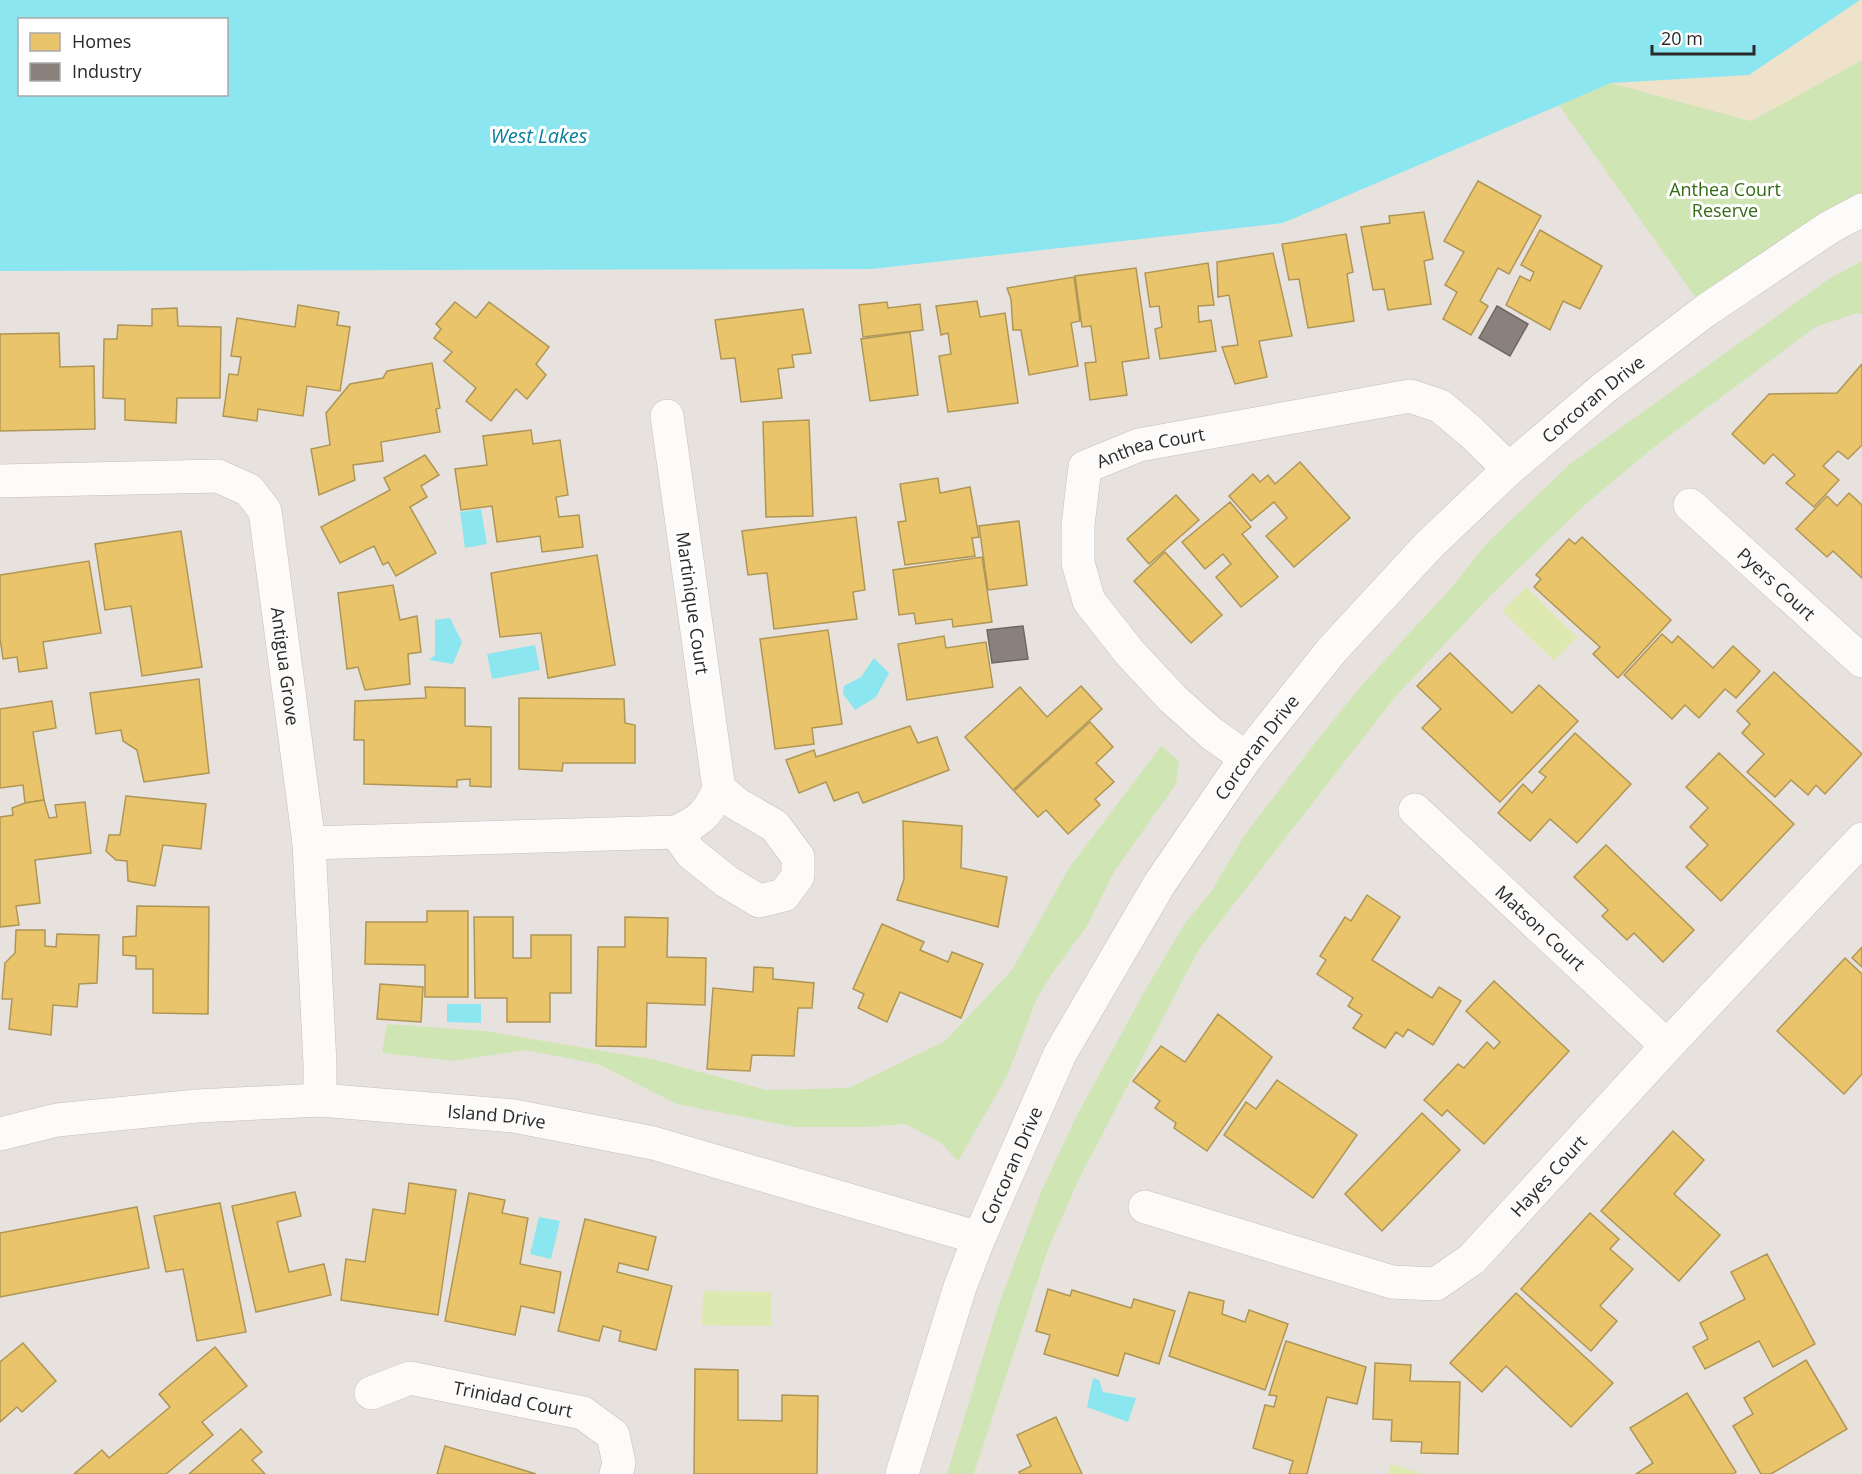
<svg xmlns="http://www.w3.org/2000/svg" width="1862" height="1474" viewBox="0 0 1862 1474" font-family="'Open Sans',sans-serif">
<rect width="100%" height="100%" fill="#e8e2de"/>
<g fill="#d0e5b4">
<polygon points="1862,60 1862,210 1705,311 1559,105 1611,83 1751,121"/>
<polygon points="1862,261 1862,315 1858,313 1815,327 1649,451 1588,502 1489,597 1395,697 1199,949 1079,1179 1048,1249 974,1474 947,1474 999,1304 1041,1192 1075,1119 1143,994 1185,923 1211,892 1244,836 1315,743 1361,686 1451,588 1488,542 1570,464 1829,279"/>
<polygon points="1161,746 1179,761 1176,784 1114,872 1087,926 1054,971 1037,998 1007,1076 958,1161 940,1142 905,1124 866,1127 794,1127 677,1104 598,1064 525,1050 454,1061 382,1053 387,1024 485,1031 656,1060 767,1090 849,1088 945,1041 1012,970 1069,868"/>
</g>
<polygon fill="#efe2ca" points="1860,0 1862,0 1862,60 1751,121 1611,83 1749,75"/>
<g fill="#dee9b1">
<polygon points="1526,587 1577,637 1554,661 1502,611"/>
<polygon points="703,1291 771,1292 771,1326 702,1325"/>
<polygon points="1391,1464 1424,1474 1388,1474"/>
</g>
<g fill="#8ce6ef" fill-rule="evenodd">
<path d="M 0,0 L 1860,0 L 1749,75 L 1611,83 L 1283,223 L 872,269 L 0,271 ZM 20,20 L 226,20 L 226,94 L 20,94 Z"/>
<polygon points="481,509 487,544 465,548 460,512"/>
<polygon points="450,618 462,642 453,664 429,660 435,655 435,620"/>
<polygon points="535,645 540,670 492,679 487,654"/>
<polygon points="874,658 889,673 876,697 855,710 843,694 844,686 861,677"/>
<polygon points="447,1004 481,1004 481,1023 447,1022"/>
<polygon points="539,1217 560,1221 551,1259 530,1254"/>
<polygon points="1093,1378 1099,1380 1103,1392 1136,1398 1128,1422 1087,1407"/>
</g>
<g fill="#e9c46a" stroke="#af9656" stroke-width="1.5">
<polygon points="1478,181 1541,216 1509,274 1498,268 1480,301 1488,306 1471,335 1443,319 1457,292 1445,285 1464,252 1444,241"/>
<polygon points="1424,212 1433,259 1424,261 1431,304 1388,310 1384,289 1373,290 1361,227 1390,223 1389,216"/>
<polygon points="1540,230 1602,266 1580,309 1563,301 1550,330 1506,305 1520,276 1530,281 1534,272 1521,265"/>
<polygon points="1346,234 1353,272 1347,274 1354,321 1308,328 1299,279 1289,280 1282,244"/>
<polygon points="1273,253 1292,336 1259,341 1267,377 1235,384 1222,347 1238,345 1229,295 1218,297 1217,262"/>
<polygon points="1208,263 1214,305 1198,306 1199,322 1211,320 1216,351 1160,359 1155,329 1162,327 1159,306 1150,307 1145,273"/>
<polygon points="1136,268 1149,358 1122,362 1127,395 1090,400 1085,363 1096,362 1091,326 1082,327 1075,276"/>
<polygon points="1074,277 1080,321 1071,323 1078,366 1029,375 1021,330 1013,330 1011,299 1007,288"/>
<polygon points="977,301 980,317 1005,313 1018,403 948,412 939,356 951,354 948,333 941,335 936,306"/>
<polygon points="455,302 476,318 489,302 549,347 536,364 546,375 527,399 516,389 491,421 466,401 476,388 444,361 452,352 434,338 441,329 436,324"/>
<polygon points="887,302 888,308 920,304 923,330 863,337 859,305"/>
<polygon points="298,305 339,312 337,325 350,327 340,391 307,386 303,416 258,409 257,421 223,416 229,374 238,375 241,357 231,356 237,318 295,327"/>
<polygon points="177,308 178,326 221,327 220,398 177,398 176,423 125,420 125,399 103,398 104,339 117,339 118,325 152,326 152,309"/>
<polygon points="803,309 811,353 792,355 794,367 778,369 782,398 741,402 735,358 721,359 715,320"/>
<polygon points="910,332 918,395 870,401 861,339"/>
<polygon points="59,333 60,367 94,366 95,429 0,431 0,334"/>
<polygon points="432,363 440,408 436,409 440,432 381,442 383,461 353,465 355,480 319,495 311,449 330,445 326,413 350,384 383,378 387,371"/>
<polygon points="1862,364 1862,445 1848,459 1838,451 1823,466 1839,480 1814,507 1786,483 1795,475 1773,454 1764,464 1732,434 1769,394 1837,393"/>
<polygon points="809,420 813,516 766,517 763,422"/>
<polygon points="531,430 533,444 560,440 568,495 556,497 559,517 579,515 583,547 542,552 540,536 497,542 492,506 461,510 455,469 487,465 483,436"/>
<polygon points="425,455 439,475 421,486 427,497 410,507 436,553 396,576 388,562 383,565 374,546 340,563 321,527 390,490 384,478"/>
<polygon points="1300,462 1350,518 1294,567 1266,536 1287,518 1274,502 1251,521 1229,496 1253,474 1260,482 1268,475 1275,484"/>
<polygon points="938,478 940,493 970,487 979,537 972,538 975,556 905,565 898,522 906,521 900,484"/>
<polygon points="1849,493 1862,505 1862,578 1833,551 1827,557 1796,529 1827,496 1837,506"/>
<polygon points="1176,495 1199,520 1149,564 1127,539"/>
<polygon points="1230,502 1251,527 1242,534 1278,577 1241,607 1216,577 1231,564 1223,554 1205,569 1182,542"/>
<polygon points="856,517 865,590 853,592 857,619 774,629 767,573 748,575 742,531"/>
<polygon points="1019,521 1027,585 988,590 979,526"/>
<polygon points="181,531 202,667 142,676 131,606 105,610 95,544"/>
<polygon points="1582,537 1671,620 1618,678 1593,654 1600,647 1534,587 1541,579 1536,575 1569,539 1575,544"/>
<polygon points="1165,552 1222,615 1191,643 1134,581"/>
<polygon points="597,555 615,665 548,678 541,633 500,637 491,573"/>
<polygon points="982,557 992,622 953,627 952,619 916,624 914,613 899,615 893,570"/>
<polygon points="89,561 101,633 43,642 47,668 19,672 17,657 3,659 0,638 0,575"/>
<polygon points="393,585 400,620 417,616 421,652 408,654 410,684 365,690 358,667 347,669 338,593"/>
<polygon points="828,630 842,724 812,728 814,744 775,749 760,639"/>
<polygon points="1662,634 1672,643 1678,636 1713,668 1733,646 1760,671 1736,698 1725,689 1699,718 1685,705 1672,719 1624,675"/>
<polygon points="944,636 946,648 986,642 993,687 907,700 898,644"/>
<polygon points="1450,653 1512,713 1539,685 1578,721 1500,802 1422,728 1441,709 1417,686"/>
<polygon points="1774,672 1862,754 1825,794 1816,785 1808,795 1791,780 1775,797 1747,772 1764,754 1742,733 1750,724 1737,711"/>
<polygon points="199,679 209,773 144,782 137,750 123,741 121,730 96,734 90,693"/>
<polygon points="1081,686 1102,709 1013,790 965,737 1020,687 1047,717"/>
<polygon points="425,687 465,688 465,726 491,727 491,787 470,786 470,779 457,780 457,787 364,784 364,740 354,740 355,701 426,698"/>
<polygon points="519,698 624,699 625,723 635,725 635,763 563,763 562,771 519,769"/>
<polygon points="52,701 56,728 33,732 44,800 25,803 23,785 0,788 0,709"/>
<polygon points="1090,722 1113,747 1096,763 1114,782 1095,799 1100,805 1068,834 1046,810 1038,817 1014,791"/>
<polygon points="910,726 918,743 937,737 949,770 863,803 858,792 834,801 826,782 799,793 786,760 814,750 816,757"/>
<polygon points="1575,733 1631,784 1577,843 1550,819 1530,841 1498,813 1523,784 1532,793 1546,777 1539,772"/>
<polygon points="1719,753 1794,824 1721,901 1686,867 1708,845 1690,827 1708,808 1686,787"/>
<polygon points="126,796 206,804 201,849 163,845 155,886 128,881 127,861 116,860 106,851 109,835 120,835"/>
<polygon points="44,800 49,818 57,817 55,805 85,802 91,853 35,860 40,903 16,906 19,925 0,927 0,817 13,815 12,808 25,803"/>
<polygon points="903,821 962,826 961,868 1007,877 998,927 897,900 904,879"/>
<polygon points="1606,845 1694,930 1663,962 1634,933 1627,940 1602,916 1608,910 1574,877"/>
<polygon points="1367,895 1400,917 1372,960 1432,998 1439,987 1461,1001 1433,1045 1408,1029 1403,1037 1396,1032 1385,1048 1353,1028 1362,1015 1348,1006 1353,998 1317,974 1326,960 1320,956 1345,917 1351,921"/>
<polygon points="137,906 209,907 208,1014 153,1013 153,969 136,969 136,956 123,955 123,937 136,936"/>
<polygon points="427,911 468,911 468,997 425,997 425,965 365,964 366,922 427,922"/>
<polygon points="474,917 513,917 513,958 531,958 531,935 571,935 571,993 550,993 550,1022 507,1022 507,998 475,998"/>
<polygon points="625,917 668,918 667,957 706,958 705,1005 647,1003 646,1047 596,1046 598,947 625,947"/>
<polygon points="882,924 924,942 920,950 948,962 952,952 983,964 961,1018 900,992 887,1022 858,1008 864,994 853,989"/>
<polygon points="16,930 45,930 45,946 56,947 57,934 99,935 97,983 79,984 77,1007 53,1005 51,1035 9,1029 12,999 2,999 5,963 15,953"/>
<polygon points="1862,947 1862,967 1852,958"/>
<polygon points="1845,958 1862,974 1862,1074 1844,1094 1777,1031"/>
<polygon points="754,967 773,968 773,979 814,983 812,1008 798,1008 794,1056 752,1055 750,1071 707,1069 713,988 753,992"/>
<polygon points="1494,981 1569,1051 1484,1144 1447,1110 1442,1116 1424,1100 1458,1064 1464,1068 1487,1042 1494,1049 1500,1042 1466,1011"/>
<polygon points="380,984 423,987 421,1022 377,1019"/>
<polygon points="1218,1014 1272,1057 1207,1151 1174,1128 1176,1123 1155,1108 1160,1101 1133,1081 1161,1046 1185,1062"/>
<polygon points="1277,1080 1357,1135 1313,1198 1224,1135 1246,1102 1256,1109"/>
<polygon points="1422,1113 1460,1150 1382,1231 1345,1194"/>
<polygon points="1673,1131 1704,1160 1674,1194 1720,1235 1679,1281 1601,1211"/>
<polygon points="409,1183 456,1190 438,1315 341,1300 346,1259 365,1262 373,1209 405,1214"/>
<polygon points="295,1192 301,1216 277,1222 289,1272 324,1264 331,1295 256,1312 232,1206"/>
<polygon points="469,1193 505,1200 502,1213 528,1218 520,1264 561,1272 554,1313 521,1306 515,1335 445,1321"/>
<polygon points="220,1203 246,1332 197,1341 183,1269 166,1272 154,1216"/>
<polygon points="137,1207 149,1268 0,1297 0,1233"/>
<polygon points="1590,1213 1619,1239 1610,1249 1633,1269 1600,1306 1617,1321 1591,1351 1521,1289"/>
<polygon points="585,1219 656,1237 648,1270 619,1263 617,1272 672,1286 656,1350 619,1341 621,1331 603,1326 599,1341 558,1331"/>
<polygon points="1767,1254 1815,1344 1773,1367 1759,1341 1705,1369 1693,1347 1708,1339 1700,1323 1745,1299 1731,1272"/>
<polygon points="1048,1289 1070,1296 1072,1290 1131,1308 1134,1299 1175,1311 1159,1364 1125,1353 1118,1376 1044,1354 1050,1335 1036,1331"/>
<polygon points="1189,1292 1224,1301 1222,1314 1245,1322 1249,1310 1288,1324 1265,1390 1169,1356"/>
<polygon points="1516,1293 1613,1383 1571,1427 1506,1366 1482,1392 1450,1363"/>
<polygon points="1286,1341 1366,1367 1357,1404 1327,1397 1307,1474 1289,1474 1293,1461 1253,1448 1265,1405 1274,1407 1277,1396 1269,1395"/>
<polygon points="23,1343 56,1381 22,1412 17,1407 0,1422 0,1362"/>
<polygon points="215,1347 247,1386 202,1422 213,1435 166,1474 74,1474 102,1450 109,1458 170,1407 159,1394"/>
<polygon points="1806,1360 1847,1429 1771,1474 1761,1474 1733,1426 1753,1414 1744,1398"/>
<polygon points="1375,1363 1411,1365 1410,1381 1460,1382 1458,1454 1421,1453 1422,1442 1391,1441 1392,1420 1373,1419"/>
<polygon points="695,1369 738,1370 738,1420 782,1421 782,1395 818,1396 817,1474 694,1474"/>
<polygon points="1687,1393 1736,1472 1733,1474 1636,1474 1653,1463 1630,1428"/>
<polygon points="1056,1417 1082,1474 1020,1474 1019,1472 1031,1466 1017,1435"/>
<polygon points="241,1429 262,1452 252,1460 265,1474 189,1474"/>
<polygon points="445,1446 536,1474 437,1474"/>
</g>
<g fill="#8a817c" stroke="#6d6763" stroke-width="1.5">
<polygon points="1497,306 1528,324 1510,356 1479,338"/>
<polygon points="1023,626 1028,659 992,663 987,630"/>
</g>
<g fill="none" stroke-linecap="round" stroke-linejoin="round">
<defs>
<g id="minor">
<path id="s1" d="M 0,481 L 218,476 L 249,490 L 265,511 L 309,843 L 320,1064 L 320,1100"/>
<path id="s2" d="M 1690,505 L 1862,661"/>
<path id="s3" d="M 1246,758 L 1211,733 L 1173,699 L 1130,653 L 1089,601 L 1078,563 L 1078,525 L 1085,467 L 1139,445 L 1410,396 L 1440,406 L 1471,432 L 1509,469"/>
<path id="s4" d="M 1415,810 L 1667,1046"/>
<polyline points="676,832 691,853 726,881 759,901 784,895 798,876 798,857 775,826 737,804 719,789"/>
<path d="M 309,843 L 676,832 C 700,821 708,814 719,789 L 667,416"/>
<path id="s5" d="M 1145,1207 L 1392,1282 L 1436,1284 L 1472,1259 L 1667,1046 L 1862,839"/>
<path id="s6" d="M 371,1393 L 410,1378 L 583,1413 L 613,1435 L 619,1463 L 616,1474"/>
</g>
<g id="tertiary">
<path id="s7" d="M 0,1134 L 57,1120 L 197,1106 L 320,1100 L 514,1116 L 653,1143 L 979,1238"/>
<path id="s8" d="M 902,1474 L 960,1287 L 979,1238 L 1060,1054 L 1160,883 L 1246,758 L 1332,650 L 1429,545 L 1509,469 L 1604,388 L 1705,311 L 1830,227 L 1862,210"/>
</g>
</defs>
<use href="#minor" stroke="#c1bfc0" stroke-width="34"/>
<use href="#tertiary" stroke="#c1bfc0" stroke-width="34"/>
<use href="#minor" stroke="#fcfbfa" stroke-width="33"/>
<use href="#tertiary" stroke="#fcfbfa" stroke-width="33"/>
</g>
<g text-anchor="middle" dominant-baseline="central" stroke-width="6" stroke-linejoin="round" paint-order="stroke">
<g font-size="18" fill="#346a15" stroke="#fff">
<text x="1725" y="189">Anthea Court<tspan x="1725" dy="21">Reserve</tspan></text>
</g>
<g font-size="18" fill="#292929" stroke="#fff">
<text stroke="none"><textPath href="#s8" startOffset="1300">Corcoran Drive</textPath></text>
<text stroke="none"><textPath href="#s3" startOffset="428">Anthea Court</textPath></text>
<text stroke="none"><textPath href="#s2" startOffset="117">Pyers Court</textPath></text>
<text transform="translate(693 603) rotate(82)">Martinique Court</text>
<text stroke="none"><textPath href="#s1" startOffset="435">Antigua Grove</textPath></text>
<text stroke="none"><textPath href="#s8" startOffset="814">Corcoran Drive</textPath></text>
<text stroke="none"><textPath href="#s4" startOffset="172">Matson Court</textPath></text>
<text stroke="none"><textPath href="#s7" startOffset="500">Island Drive</textPath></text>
<text stroke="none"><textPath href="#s8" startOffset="328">Corcoran Drive</textPath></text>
<text stroke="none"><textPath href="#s5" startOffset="459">Hayes Court</textPath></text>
<text stroke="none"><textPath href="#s6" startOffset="147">Trinidad Court</textPath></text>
</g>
<g font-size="20" font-style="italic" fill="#067f9a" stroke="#fff">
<text x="539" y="135">West Lakes</text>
</g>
</g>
<rect x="18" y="18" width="210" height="78" fill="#ffffff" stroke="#a9a9a9" stroke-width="1.5"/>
<rect x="30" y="33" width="30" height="18" fill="#e9c46a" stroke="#a9a9a9" stroke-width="1.5"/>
<text x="72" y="48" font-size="18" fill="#292929">Homes</text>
<rect x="30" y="63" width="30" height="18" fill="#8a817c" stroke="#a9a9a9" stroke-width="1.5"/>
<text x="72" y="78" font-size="18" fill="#292929">Industry</text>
<path d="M1652 45v9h102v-9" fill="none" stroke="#292929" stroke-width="3"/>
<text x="1661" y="45" font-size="18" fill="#292929" stroke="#ffffff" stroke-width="4.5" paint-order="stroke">20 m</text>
</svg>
